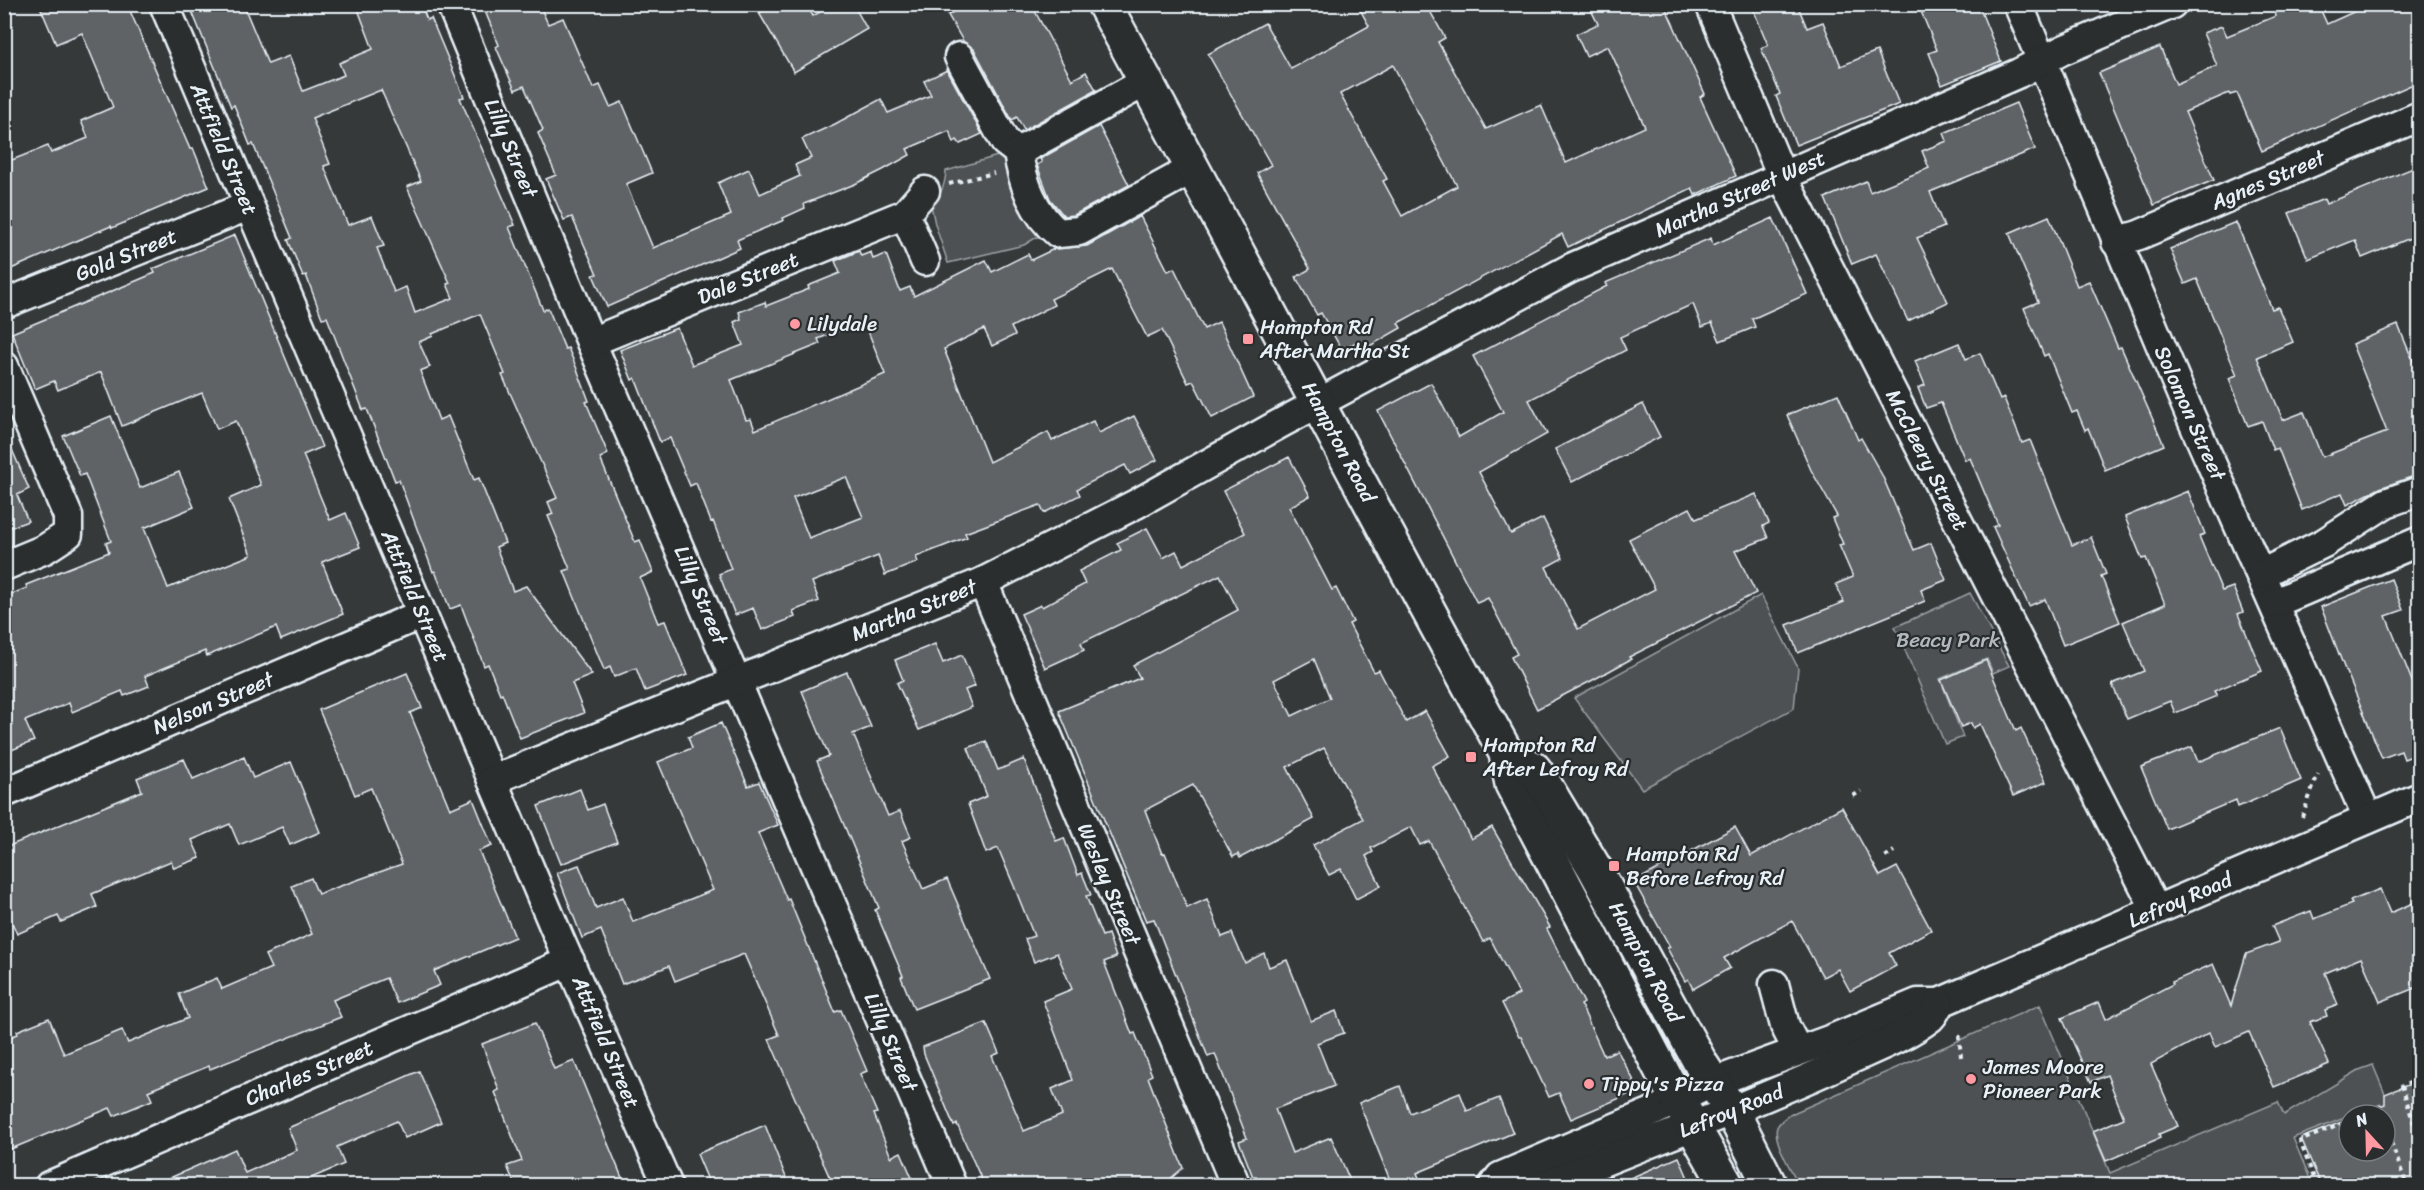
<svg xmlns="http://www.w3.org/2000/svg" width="2424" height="1190" viewBox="0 0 2424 1190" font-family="Sriracha,sans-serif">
<rect width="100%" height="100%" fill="#35393a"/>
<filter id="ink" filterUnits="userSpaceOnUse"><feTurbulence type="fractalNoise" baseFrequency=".0167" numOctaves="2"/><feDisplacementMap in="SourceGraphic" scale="12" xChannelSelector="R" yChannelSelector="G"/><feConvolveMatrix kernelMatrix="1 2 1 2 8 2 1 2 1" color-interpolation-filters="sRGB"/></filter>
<g filter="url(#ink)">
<g fill="#4d5152" stroke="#9aa1a5" stroke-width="1.5">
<path d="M 1001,155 L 1042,234 L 1024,245 L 948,263 L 935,224 L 931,205 C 941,194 945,186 946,171 Z"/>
<polygon points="1970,593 2009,666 1993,673 1987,659 1940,679 1963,737 1945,744 1895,627"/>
<polygon points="1761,595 1798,668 1794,708 1642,789 1574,698"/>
<path d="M 2040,1005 L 2110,1173 L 2278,1102 L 2284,1115 L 2359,1070 L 2373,1065 L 2419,1177 L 2419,1185 L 2414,1185 L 2381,1104 L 2293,1138 L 2313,1186 L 1799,1185 C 1793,1173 1772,1140 1777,1127 C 1780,1121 1786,1117 1791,1114 Z"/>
</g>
<g fill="#5f6365" stroke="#e8f1f8" stroke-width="1.5" fill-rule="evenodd">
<polygon points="39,4 127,4 190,149 193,148 209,187 112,228 111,226 4,272 4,163 48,146 51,153 88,138 81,121 113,107 82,33 56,44"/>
<path d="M 189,4 L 243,4 L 268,64 L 289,56 L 303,91 L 344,75 L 339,63 L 373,49 L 356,4 L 421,4 L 427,20 L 431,18 L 464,97 L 460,98 L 515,225 L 509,227 L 543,310 L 548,308 L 565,349 L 568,348 L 577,369 L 589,401 L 586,402 L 608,454 L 600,458 L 635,542 L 640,540 L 653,572 L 640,578 L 658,623 L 665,621 L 687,675 L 645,691 L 636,668 L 614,677 L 610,667 L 604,670 L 564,571 L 570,569 L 548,516 L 553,514 L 548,502 L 557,498 L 502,375 L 505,374 L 480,314 L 432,334 L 433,336 L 419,342 L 430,367 L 420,371 L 439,420 L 448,416 L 474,480 L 479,478 L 505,543 L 496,547 L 513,591 L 526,586 L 592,675 L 572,683 L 584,713 L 520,738 L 502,693 L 500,694 L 488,664 L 484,666 L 461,605 L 450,609 L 435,571 L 433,572 L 399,480 L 395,481 L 367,409 L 363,410 L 327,317 L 322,318 L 306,275 L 303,276 L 288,240 L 292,238 L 271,187 L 253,144 L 250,145 L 234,105 L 231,107 ZM 381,90 L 421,181 L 407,187 L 450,283 L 447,284 L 453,298 L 415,313 L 406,287 L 394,292 L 377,248 L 384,246 L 372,216 L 348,225 L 324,166 L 330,164 L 312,118 Z"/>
<polygon points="482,4 539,4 548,24 563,18 593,88 600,85 610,107 622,102 652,173 626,184 653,248 731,215 718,183 749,169 760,194 800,176 795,165 811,158 802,139 835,124 881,99 888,113 931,95 924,81 947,70 982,134 960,144 957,140 954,142 949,131 907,149 910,155 883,170 855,184 804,204 805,208 783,218 784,220 737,240 740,248 607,307 593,275 597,274 572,217 564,220 546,179 556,175 538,133 543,130 524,86 515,90 496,47 499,45"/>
<polygon points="775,4 806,4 813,16 834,4 853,4 867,29 794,72 759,13"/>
<polygon points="966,4 1031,4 1072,80 1086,72 1096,90 1024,130 1017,117 1012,120 974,49 963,41 948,15"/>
<path d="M 1357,4 L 1426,4 L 1445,38 L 1438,42 L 1486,129 L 1541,105 L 1566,163 L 1645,127 L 1608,46 L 1586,56 L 1576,34 L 1598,24 L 1588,4 L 1664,4 L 1705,94 L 1700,97 L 1736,176 L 1695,195 L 1692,188 L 1568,247 L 1562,234 L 1398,323 L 1401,328 L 1361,351 L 1356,342 L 1342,350 L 1321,313 L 1317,315 L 1296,277 L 1310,269 L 1257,173 L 1271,165 L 1208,54 L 1265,23 L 1291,69 L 1369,26 ZM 1393,65 L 1457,186 L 1402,216 L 1383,181 L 1387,179 L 1340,94 Z"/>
<polygon points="1751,4 1797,4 1807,28 1823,22 1841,66 1877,51 1899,104 1796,145 1776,96 1780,94 1761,48 1768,45"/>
<polygon points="1918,4 1978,4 2001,61 1942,85 1929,53 1937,50"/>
<polygon points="2271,4 2318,4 2327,24 2371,4 2420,4 2420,81 2262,151 2237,93 2230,95 2229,93 2185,112 2214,180 2154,205 2099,73 2160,47 2176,84 2217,66 2203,33 2222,26 2227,36 2276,16"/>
<polygon points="2016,103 2035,149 1930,192 1944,227 1917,238 1948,302 1908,321 1876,254 1852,264 1825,198 1866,181 1870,192 1929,168 1922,151 1947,141 1944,133"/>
<polygon points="1099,126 1129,185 1074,215 1064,216 1050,199 1037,165 1042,162 1040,159"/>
<polygon points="2420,165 2420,234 2362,258 2355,240 2308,259 2289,213 2324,199 2326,204"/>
<path d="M 1140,216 L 1168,271 L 1174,268 L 1204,329 L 1219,322 L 1253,397 L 1212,418 L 1193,381 L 1188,383 L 1162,330 L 1147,337 L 1112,269 L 1051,299 L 1054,305 L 1011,327 L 1015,335 L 992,346 L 984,329 L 944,349 L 989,462 L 1048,432 L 1052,441 L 1093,421 L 1099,433 L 1134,416 L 1157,460 L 1130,474 L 1125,465 L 1077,489 L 1080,495 L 1044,513 L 1040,505 L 965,533 L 967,537 L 916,557 L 918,562 L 885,575 L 878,556 L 812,582 L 819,601 L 793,611 L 795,617 L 762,630 L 753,608 L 735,615 L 719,574 L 731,569 L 713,521 L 711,522 L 696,483 L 690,486 L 670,438 L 660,442 L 635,378 L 632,380 L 620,350 L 677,328 L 692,365 L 743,345 L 734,322 L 741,319 L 739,312 L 765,302 L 766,306 L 809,289 L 808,286 L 840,273 L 835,261 L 859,251 L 861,256 L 871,252 L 873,259 L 886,254 L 900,291 L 910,287 L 914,296 L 986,260 L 992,272 L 1028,254 L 1031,260 L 1054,249 L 1087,246 ZM 864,321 L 885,374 L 755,430 L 751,419 L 746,420 L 731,380 L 820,344 L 818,339 ZM 846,477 L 863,517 L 809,538 L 793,498 Z"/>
<polygon points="2049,216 2077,286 2089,281 2118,348 2121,347 2164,445 2105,470 2088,428 2085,430 2077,411 2072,413 2048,354 2044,356 2024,308 2038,302 2009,233"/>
<polygon points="1773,218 1807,294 1752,319 1755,327 1720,341 1712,323 1702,327 1693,304 1620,337 1626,350 1529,400 1547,434 1479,472 1511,534 1543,518 1563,558 1546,567 1578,629 1655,589 1629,539 1690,508 1696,519 1756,494 1769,523 1763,526 1768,538 1735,551 1756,593 1629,657 1631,659 1591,681 1537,709 1511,657 1517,654 1488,598 1477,603 1378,411 1431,383 1459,437 1503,412 1473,356 1607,286 1605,283 1711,238 1713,245"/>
<polygon points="2236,222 2272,309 2278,307 2293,342 2257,357 2283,420 2304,412 2322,457 2387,432 2352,344 2398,325 2420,378 2420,474 2380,488 2347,505 2342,493 2302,510 2278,448 2273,450 2262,421 2248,426 2229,378 2237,375 2197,279 2185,284 2170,249"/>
<polygon points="235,235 322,447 303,455 330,520 346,513 360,547 322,562 343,614 281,640 276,627 207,656 205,651 145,676 149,686 124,696 122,691 72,712 69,703 25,721 34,741 4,753 4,597 27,588 26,585 109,552 106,543 111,541 102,518 85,474 80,476 63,436 111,416 140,488 179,472 194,507 144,528 168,588 251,555 229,499 261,485 236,421 217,429 202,393 122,426 101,372 58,390 54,381 35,389 12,333 155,273 153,269"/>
<polygon points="1959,343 1966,359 1980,353 2000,400 2004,398 2022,443 2030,440 2072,545 2091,537 2106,574 2101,576 2120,622 2063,645 2045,599 2029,606 1993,527 1998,525 1970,458 1965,460 1941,403 1926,408 1918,388 1925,385 1915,361"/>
<polygon points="1838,394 1858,440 1861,438 1882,475 1914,550 1931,543 1946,580 1921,590 1925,601 1798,653 1787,625 1844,602 1836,584 1853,577 1839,545 1843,544 1832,518 1837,516 1811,470 1787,415"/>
<polygon points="1643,404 1660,437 1572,482 1555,449"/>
<polygon points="4,431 29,489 17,495 28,521 4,530"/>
<path d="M 1289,457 L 1310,496 L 1289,507 L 1332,590 L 1336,588 L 1353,622 L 1349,624 L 1374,672 L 1379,670 L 1406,722 L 1425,711 L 1450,756 L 1432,766 L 1471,839 L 1492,827 L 1550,927 L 1547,929 L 1584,1003 L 1581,1005 L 1604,1056 L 1617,1050 L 1639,1090 L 1571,1119 L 1559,1093 L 1549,1097 L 1521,1037 L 1519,1037 L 1502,1003 L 1519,994 L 1490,938 L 1483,942 L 1429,841 L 1420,845 L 1411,827 L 1371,848 L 1373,852 L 1366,856 L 1381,886 L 1356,899 L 1341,869 L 1329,875 L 1313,845 L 1363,819 L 1324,748 L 1287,767 L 1314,819 L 1240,858 L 1238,854 L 1233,857 L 1193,785 L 1145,810 L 1162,854 L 1165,853 L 1187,908 L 1207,899 L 1222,937 L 1232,933 L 1245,963 L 1264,953 L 1269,967 L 1287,960 L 1311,1021 L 1336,1011 L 1344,1033 L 1317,1043 L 1334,1086 L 1275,1109 L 1292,1153 L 1331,1137 L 1352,1185 L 1260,1185 L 1256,1176 L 1253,1177 L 1239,1141 L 1247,1138 L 1215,1054 L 1208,1057 L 1154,919 L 1146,921 L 1059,711 L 1140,678 L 1133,665 L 1238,610 L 1220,575 L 1081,643 L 1084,650 L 1045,668 L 1021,614 L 1041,605 L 1042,607 L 1085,584 L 1079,571 L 1121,550 L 1117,543 L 1147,528 L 1163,558 L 1176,551 L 1183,565 L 1245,533 L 1223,491 ZM 1314,659 L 1330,698 L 1292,716 L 1274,680 Z"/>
<polygon points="2188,491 2205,534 2199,536 2222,591 2233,587 2243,612 2238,614 2262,671 2214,691 2217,696 2175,713 2170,701 2127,719 2112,684 2144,671 2123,622 2165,604 2146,558 2142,559 2125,517"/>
<polygon points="2391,579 2403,610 2386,616 2414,686 2420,684 2420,753 2404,759 2401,751 2382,758 2348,675 2347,675 2321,607"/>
<polygon points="935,644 943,663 962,655 975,686 965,690 972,707 919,730 897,683 903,680 895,660"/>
<polygon points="1986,660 2016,731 2021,728 2046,782 2013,796 1980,724 1973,728 1971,723 1961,727 1941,680"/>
<polygon points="847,672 871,727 853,734 888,816 900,811 911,837 902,841 923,889 947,879 990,979 914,1009 901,977 903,976 875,910 879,908 817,761 829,756 802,691"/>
<polygon points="407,673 422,708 410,713 450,809 473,799 492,846 479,851 515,937 434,971 440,985 397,1003 386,978 333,1000 341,1017 210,1069 209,1066 148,1091 152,1100 114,1116 110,1108 11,1149 4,1133 4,1039 18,1034 17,1031 49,1018 64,1054 122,1030 128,1043 188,1018 179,994 217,978 222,989 271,968 265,955 312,934 292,886 311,878 318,894 402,864 371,788 355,795 319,710"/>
<polygon points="721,723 748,786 759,782 778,825 758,833 787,900 789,899 835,1012 841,1010 867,1071 860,1074 877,1113 874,1114 891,1157 901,1152 915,1185 833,1185 769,1039 779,1035 744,954 675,981 669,966 622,984 601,930 582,938 557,873 579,865 596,908 623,897 633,922 713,890 658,762 692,748 688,737"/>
<polygon points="2280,728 2301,780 2238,807 2236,800 2167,829 2141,767 2192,747 2198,762"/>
<polygon points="986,741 998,770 1024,759 1056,841 1064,838 1078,875 1082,873 1091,895 1086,896 1102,936 1108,934 1116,957 1104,962 1132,1034 1135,1033 1152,1075 1148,1077 1183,1168 1163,1185 984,1185 957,1124 954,1126 924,1054 923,1047 986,1023 999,1053 992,1056 1024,1131 1062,1115 1052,1089 1073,1080 1043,1001 1072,989 1057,953 1034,962 1025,939 1034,936 1014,886 998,848 986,853 968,804 987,796 968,748"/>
<polygon points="244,757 253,778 291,762 320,832 290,845 282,827 239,845 230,824 192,840 200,858 174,868 171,861 92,894 97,907 61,922 58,916 17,934 4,904 4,848 142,791 137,778 184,759 193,779"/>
<polygon points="580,789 588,810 603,804 617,842 561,864 538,806"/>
<polygon points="1842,807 1880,876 1897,867 1931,930 1889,953 1896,966 1850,991 1838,969 1823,977 1792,921 1724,958 1730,968 1693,989 1688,979 1685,981 1667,948 1670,947 1634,882 1735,827 1751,856"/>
<polygon points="2380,889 2390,913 2420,900 2420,986 2380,1002 2361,958 2325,973 2338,1005 2325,1010 2327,1016 2310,1022 2329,1064 2274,1087 2249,1032 2215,1047 2209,1033 2151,1064 2178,1126 2159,1134 2160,1138 2106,1161 2093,1131 2124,1118 2107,1075 2091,1082 2062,1018 2099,1002 2106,1019 2173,984 2172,982 2213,964 2231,1006 2246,954 2279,942 2272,926 2311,911 2314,919 2352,904 2350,901"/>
<polygon points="535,1023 554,1069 574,1061 625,1185 515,1185 507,1166 522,1161 495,1092 499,1090 482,1044"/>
<polygon points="419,1071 441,1122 405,1138 397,1121 337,1147 344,1164 295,1185 154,1185 235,1149 245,1173 297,1150 288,1128"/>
<polygon points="2420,1080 2420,1185 2321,1185 2301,1138 2349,1119 2349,1151 2385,1151 2385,1115 2358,1115 2385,1104 2385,1094"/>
<polygon points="1400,1086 1410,1113 1460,1093 1467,1111 1499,1098 1513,1133 1417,1173 1422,1185 1392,1185 1359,1103"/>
<polygon points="765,1125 789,1185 710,1185 697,1154"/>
<polygon points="1679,1157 1691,1185 1614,1185"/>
</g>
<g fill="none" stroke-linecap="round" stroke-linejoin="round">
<defs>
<g id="minor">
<polyline points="164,4 559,938 668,1186"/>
<polyline points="451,4 591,342 952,1186"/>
<polyline points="1710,4 1782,176 2156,910"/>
<polyline points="2018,4 2190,415 2368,819"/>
<polyline points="959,57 1005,142 1018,152"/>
<path d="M 1147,81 L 1018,152 C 1022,182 1034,214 1058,233 L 1079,231 L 1194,168"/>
<polyline points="905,214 925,261"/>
<polyline points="2116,242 2139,235 2420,116"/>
<polyline points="4,304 248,206"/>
<polyline points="591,342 905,214 925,191"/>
<polyline points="4,366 68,516 68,534 45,549 4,566"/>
<polyline points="2261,574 2324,543 2386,503 2420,491"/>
<polyline points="983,582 1236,1186"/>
<polyline points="2275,603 2420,541"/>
<polyline points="492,780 983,582 1136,504 1281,423 1571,268 2019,73 2063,50 2172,4"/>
<polyline points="4,793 422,614"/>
<polyline points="1774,984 1785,1026 1798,1051"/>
<polyline points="49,1186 570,961"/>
<polyline points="1493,1186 1500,1177 1648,1114 1714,1082 1832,1039 1918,1003 1939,1003 2420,797"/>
<path d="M 1543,1186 C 1641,1145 1740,1110 1836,1066 C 1867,1051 1903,1039 1930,1018 C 1935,1013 1937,1009 1939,1003"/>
</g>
<g id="major">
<path d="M 1104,4 C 1240,253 1369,505 1506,753 L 1512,784 L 1666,1079 L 1727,1186"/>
<polyline points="1506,753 1534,769 1546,787 1595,869 1701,1064 1732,1111 1770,1186"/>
</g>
</defs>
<use href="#minor" stroke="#e8f1f8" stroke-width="33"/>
<use href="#major" stroke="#e8f1f8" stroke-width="38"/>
<g stroke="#e8f1f8" stroke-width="4" stroke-dasharray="4.5 4.5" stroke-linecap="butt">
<polyline points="949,184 994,173"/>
<polyline points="1853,796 1861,791"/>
<polyline points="2302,817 2318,774"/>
<polyline points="1885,857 1894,851"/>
<polyline points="1959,1035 1961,1057"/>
<polyline points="2365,1115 2379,1109 2381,1115"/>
<polyline points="2414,1124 2402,1086 2420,1079"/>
<polyline points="2385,1126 2407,1186"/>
<polyline points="2420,1126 2415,1128 2420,1138"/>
<polyline points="2317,1186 2300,1141 2349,1121"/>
</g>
<use href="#minor" stroke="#2a2d2e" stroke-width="28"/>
<use href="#major" stroke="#2a2d2e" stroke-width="33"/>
</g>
</g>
<g fill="#ff9aa2" stroke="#2a2d2e" stroke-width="2">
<circle cx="795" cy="324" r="6"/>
<rect x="1242" y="333" width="12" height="12" rx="3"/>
<rect x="1465" y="751" width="12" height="12" rx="3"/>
<rect x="1608" y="860" width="12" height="12" rx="3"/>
<circle cx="1971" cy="1079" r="6"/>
<circle cx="1589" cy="1084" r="6"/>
</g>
<g text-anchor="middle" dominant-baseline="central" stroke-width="4.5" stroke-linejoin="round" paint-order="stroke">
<g font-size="21" fill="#e8f1f8" stroke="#2a2d2e">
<text transform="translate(511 148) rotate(67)">Lilly Street</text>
<text transform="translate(224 149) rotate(67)">Attfield Street</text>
<text transform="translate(2268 180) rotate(-23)">Agnes Street</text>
<text transform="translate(1740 194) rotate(-24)">Martha Street West</text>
<text transform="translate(126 255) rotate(-22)">Gold Street</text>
<text transform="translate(748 278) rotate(-22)">Dale Street</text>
<text transform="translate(2190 413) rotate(66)">Solomon Street</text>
<text transform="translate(1339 442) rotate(62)">Hampton Road</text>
<text transform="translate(1927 460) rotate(63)">McCleery Street</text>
<text transform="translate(701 595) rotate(67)">Lilly Street</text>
<text transform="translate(415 596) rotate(67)">Attfield Street</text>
<text transform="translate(914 610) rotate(-22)">Martha Street</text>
<text transform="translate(213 703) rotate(-23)">Nelson Street</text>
<text transform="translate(1109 884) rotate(67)">Wesley Street</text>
<text transform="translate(2180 900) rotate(-23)">Lefroy Road</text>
<text transform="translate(1646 962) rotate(62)">Hampton Road</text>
<text transform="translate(606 1042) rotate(67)">Attfield Street</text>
<text transform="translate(891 1042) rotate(67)">Lilly Street</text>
<text transform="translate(309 1073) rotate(-23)">Charles Street</text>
<text transform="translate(1731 1111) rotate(-22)">Lefroy Road</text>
</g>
<g font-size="21" fill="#e8f1f8" stroke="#2a2d2e" text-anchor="start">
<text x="807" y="324">Lilydale</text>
<text x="1260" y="327">Hampton Rd<tspan x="1260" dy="24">After Martha St</tspan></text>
<text x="1483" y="745">Hampton Rd<tspan x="1483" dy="24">After Lefroy Rd</tspan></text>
<text x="1626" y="854">Hampton Rd<tspan x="1626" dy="24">Before Lefroy Rd</tspan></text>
<text x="1983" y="1067">James Moore<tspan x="1983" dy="24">Pioneer Park</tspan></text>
<text x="1601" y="1084">Tippy's Pizza</text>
</g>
<g font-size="21" fill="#b2b9be" stroke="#2a2d2e">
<text x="1948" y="640">Beacy Park</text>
</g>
</g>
<rect width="2424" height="1190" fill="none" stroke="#2a2d2e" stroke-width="24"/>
<rect x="12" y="12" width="2400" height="1166" fill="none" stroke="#e8f1f8" stroke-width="2" filter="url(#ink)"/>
<g transform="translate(2367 1133) rotate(338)"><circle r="28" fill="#2a2d2e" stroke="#767b7f" stroke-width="1.5"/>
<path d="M0-4.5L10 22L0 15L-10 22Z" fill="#ff9aa2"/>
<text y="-9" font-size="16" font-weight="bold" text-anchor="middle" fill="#e8f1f8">N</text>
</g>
</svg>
